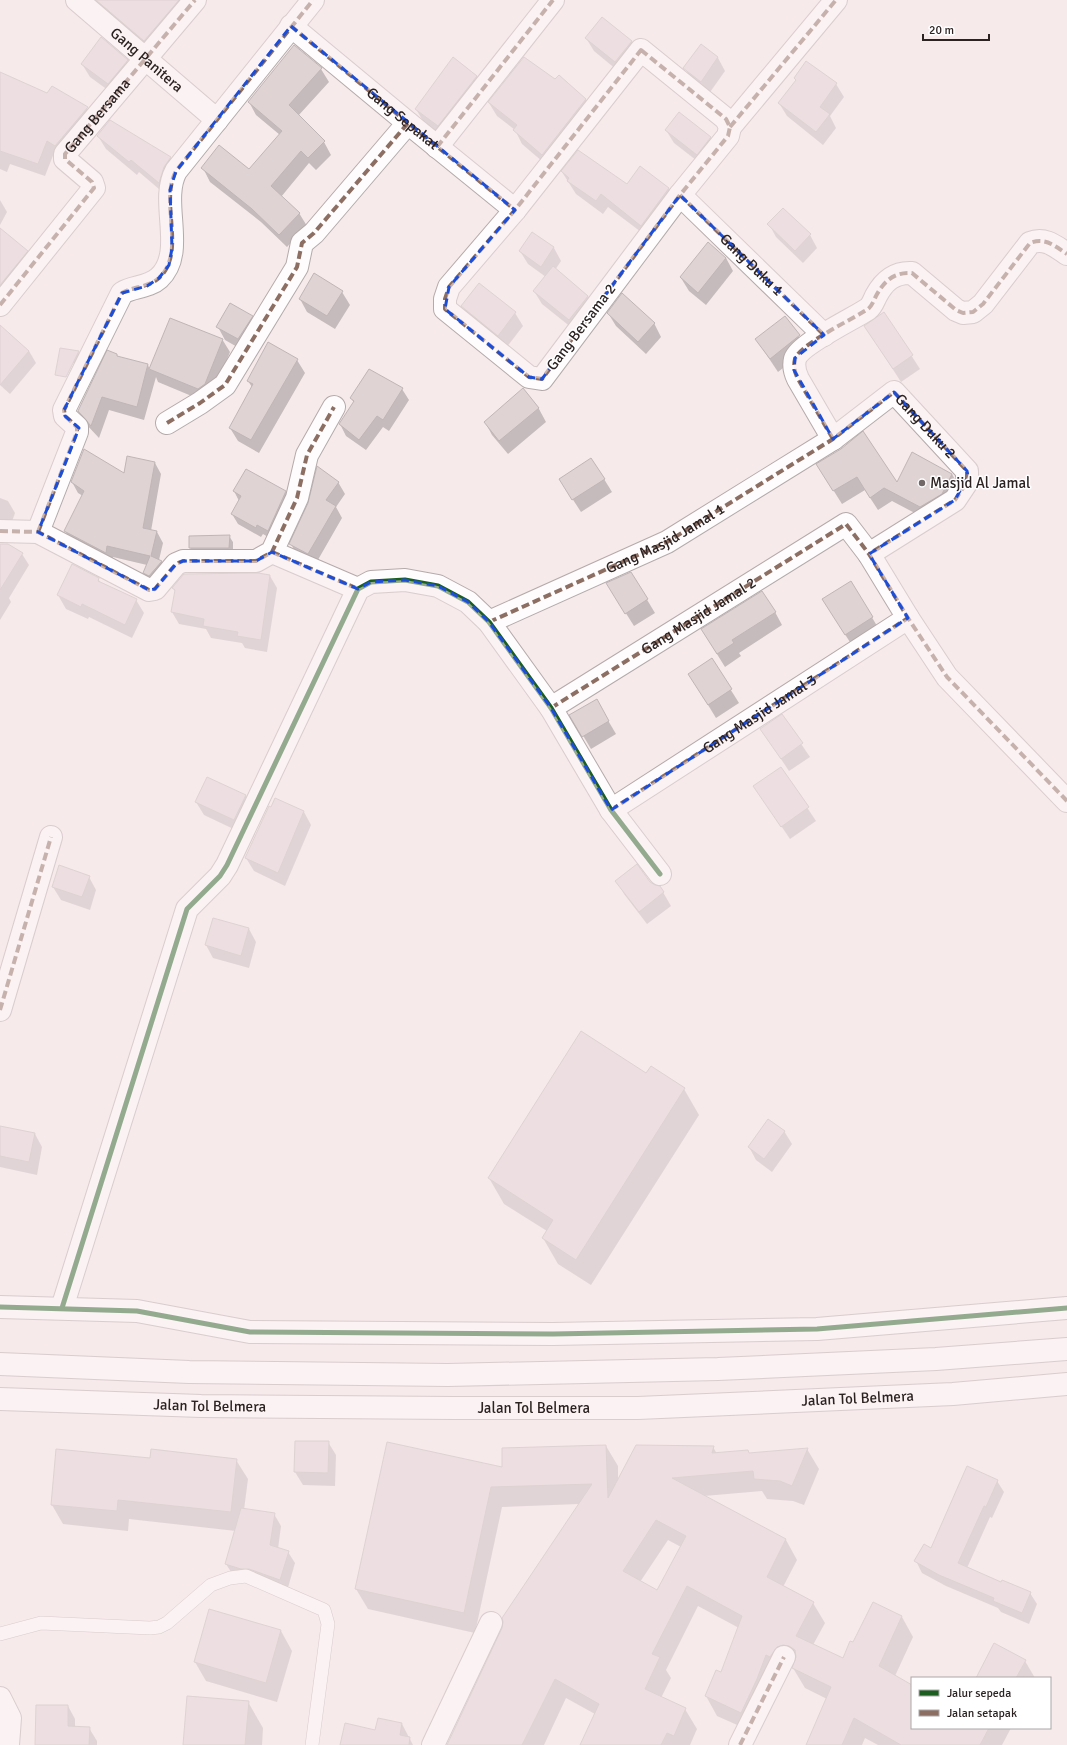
<svg xmlns="http://www.w3.org/2000/svg" width="1067" height="1745" viewBox="0 0 1067 1745" font-family="Signika,sans-serif">
<rect width="100%" height="100%" fill="#f7eaeb"/>
<g fill="#0003" fill-rule="evenodd">
<polygon points="87,0 198,0 151,53"/>
<polygon points="602,18 632,42 639,55 623,75 594,51 586,38"/>
<polygon points="701,45 718,58 725,71 708,95 692,81 685,68"/>
<polygon points="127,61 135,74 116,96 90,77 82,64"/>
<polygon points="321,69 329,82 298,116 324,142 331,155 316,170 309,163 281,197 299,213 307,226 287,247 261,222 210,182 203,168 249,170 280,135 256,115 249,102"/>
<polygon points="477,76 488,96 449,145 427,128 416,109"/>
<polygon points="559,76 586,100 593,113 550,168 522,144 515,130 497,116 489,103 555,80"/>
<polygon points="795,78 836,84 844,97 830,116 836,128 823,145 787,116 779,103 796,81"/>
<polygon points="52,87 87,108 95,120 63,158 54,153 45,176 10,164 7,172 0,169 0,93 44,108"/>
<polygon points="666,130 710,137 718,150 705,167 674,143"/>
<polygon points="98,136 171,158 178,171 166,195 139,172 137,175 106,149"/>
<polygon points="640,168 669,189 676,202 649,238 608,207 603,214 576,194 562,172 627,185"/>
<polygon points="0,200 7,212 0,225"/>
<polygon points="769,224 810,235 817,248 803,263 776,237"/>
<polygon points="0,229 27,251 34,264 0,298"/>
<polygon points="532,233 554,248 561,261 555,270 588,296 595,309 577,332 542,304 534,291 546,277 528,264 520,251"/>
<polygon points="726,258 733,271 706,305 689,291 681,278"/>
<polygon points="479,284 515,313 523,326 506,348 470,319 462,306"/>
<polygon points="342,292 350,305 335,329 307,312 300,299"/>
<polygon points="608,313 654,323 661,337 646,354 616,326"/>
<polygon points="884,313 920,369 901,382 865,326"/>
<polygon points="252,317 259,330 246,352 225,340 218,327"/>
<polygon points="785,317 807,349 778,372 756,339"/>
<polygon points="171,319 222,339 230,352 212,397 206,402 158,382 156,377 144,420 109,410 99,438 86,424 79,411 117,355 118,357 148,365 150,370"/>
<polygon points="0,334 29,351 36,363 10,394 0,385"/>
<polygon points="64,349 78,352 86,365 83,372 71,361"/>
<polygon points="297,360 305,373 259,453 238,441 230,428 252,387 248,381"/>
<polygon points="402,389 409,400 389,431 383,427 366,450 346,436 340,424 354,403 351,398"/>
<polygon points="523,390 539,409 546,422 508,454 492,435 485,422"/>
<polygon points="841,450 897,484 952,474 959,487 928,520 892,501 878,510 865,490 842,504 825,477"/>
<polygon points="127,458 155,463 161,474 151,531 157,532 163,543 159,560 162,562 168,572 150,584 144,573 147,565 113,557 112,563 72,542 65,531 83,496 78,493 72,482 124,475"/>
<polygon points="604,479 612,492 581,512 568,492"/>
<polygon points="338,482 345,494 336,507 342,518 315,565 297,555 291,544 309,503"/>
<polygon points="234,491 285,492 291,501 273,540 263,534 261,537 238,524 232,514 239,501"/>
<polygon points="0,498 8,501 15,513 9,530 0,531"/>
<polygon points="229,536 233,542 233,554 194,554 190,548 190,537"/>
<polygon points="0,549 22,554 29,565 9,598 11,602 0,620"/>
<polygon points="631,573 655,613 634,626 615,596"/>
<polygon points="270,576 277,588 267,652 245,648 242,643 211,638 206,629 179,624 172,612 176,593 173,588"/>
<polygon points="98,579 101,583 136,600 144,613 132,638 89,617 88,619 66,609 58,595"/>
<polygon points="851,582 880,631 853,647 831,612"/>
<polygon points="775,612 782,625 739,653 741,656 725,667 702,630"/>
<polygon points="712,660 739,703 716,718 697,687"/>
<polygon points="596,700 616,734 591,749 571,715"/>
<polygon points="782,716 810,757 789,771 761,729"/>
<polygon points="781,768 816,821 790,839 754,786"/>
<polygon points="208,778 246,796 253,809 242,833 204,815 196,802"/>
<polygon points="275,800 304,812 311,825 285,886 254,871 246,858"/>
<polygon points="89,877 96,890 90,910 61,900 53,887"/>
<polygon points="617,881 649,882 654,886 660,887 671,906 647,924 624,894"/>
<polygon points="213,919 249,929 256,942 249,968 213,958 206,945"/>
<polygon points="684,1089 699,1115 591,1285 558,1264 543,1238 547,1231 504,1204 489,1178"/>
<polygon points="0,1127 35,1134 42,1147 37,1175 0,1167"/>
<polygon points="784,1131 792,1144 772,1172 756,1160 749,1147"/>
<polygon points="296,1442 328,1442 336,1455 335,1486 303,1485 295,1472"/>
<path d="M 606,1446 L 618,1466 L 618,1481 L 713,1447 L 717,1454 L 749,1454 L 807,1449 L 819,1469 L 804,1505 L 793,1501 L 767,1499 L 762,1491 L 704,1496 L 786,1540 L 797,1560 L 783,1587 L 813,1603 L 825,1623 L 813,1645 L 843,1660 L 854,1644 L 873,1603 L 902,1617 L 913,1637 L 895,1676 L 912,1686 L 912,1728 L 1011,1728 L 1002,1745 L 878,1745 L 865,1738 L 862,1745 L 807,1745 L 827,1699 L 805,1688 L 793,1668 L 795,1665 L 788,1667 L 753,1732 L 717,1716 L 706,1696 L 722,1674 L 739,1628 L 698,1606 L 666,1670 L 671,1678 L 661,1698 L 685,1709 L 697,1729 L 690,1745 L 581,1745 L 595,1714 L 566,1698 L 544,1745 L 448,1745 L 579,1504 L 502,1507 L 475,1633 L 368,1609 L 356,1589 L 503,1468 ZM 668,1540 L 681,1547 L 657,1591 L 640,1582 Z"/>
<polygon points="151,1459 236,1460 248,1479 244,1510 274,1514 281,1526 278,1549 288,1552 295,1563 287,1591 233,1575 226,1564 236,1531 129,1519 128,1531 63,1524 52,1505"/>
<polygon points="997,1481 1004,1492 992,1518 990,1517 967,1568 1001,1583 1030,1593 1037,1604 1029,1624 1001,1612 998,1608 946,1586 922,1573 916,1561 931,1550"/>
<polygon points="210,1610 281,1631 292,1651 277,1702 206,1681 195,1662"/>
<polygon points="1025,1661 1035,1678 977,1678"/>
<polygon points="248,1702 263,1728 262,1745 184,1745"/>
<polygon points="68,1706 75,1719 75,1727 89,1728 97,1741 97,1745 35,1745"/>
<polygon points="402,1724 413,1745 341,1745 376,1731"/>
</g>
<g fill="#dfd3d4" stroke="#c1b6b7" fill-rule="evenodd">
<polygon points="96,0 179,0 144,41"/>
<polygon points="602,17 632,41 615,62 585,38"/>
<polygon points="101,37 128,60 108,84 81,64"/>
<polygon points="701,44 718,57 701,82 683,68"/>
<polygon points="294,45 322,68 289,105 325,141 308,158 301,151 271,186 300,213 279,235 252,209 201,168 219,145 249,169 282,131 248,102"/>
<polygon points="453,57 477,76 438,126 415,109"/>
<polygon points="524,57 555,79 559,75 586,99 542,155 513,130 517,125 488,102"/>
<polygon points="806,61 837,83 820,107 830,114 816,132 778,103 796,80 794,78"/>
<polygon points="0,72 47,93 52,86 88,107 55,146 47,141 38,164 0,151"/>
<polygon points="679,112 711,137 697,155 665,130"/>
<polygon points="110,120 171,157 164,167 159,183 131,160 129,162 97,136"/>
<polygon points="578,150 627,184 640,166 669,188 641,226 601,194 596,201 567,181 569,178 561,171"/>
<polygon points="783,208 811,234 795,251 767,224"/>
<polygon points="0,228 28,251 0,285"/>
<polygon points="532,232 554,247 541,267 519,251"/>
<polygon points="708,242 726,258 698,293 680,277"/>
<polygon points="553,266 588,296 569,320 533,291"/>
<polygon points="314,273 343,291 327,316 299,299"/>
<polygon points="479,283 516,312 498,336 461,306"/>
<polygon points="622,293 655,323 638,342 607,313"/>
<polygon points="230,303 253,316 238,339 216,327"/>
<polygon points="884,312 913,355 893,369 864,326"/>
<polygon points="785,316 800,335 770,359 755,339"/>
<polygon points="170,318 223,339 205,384 198,389 149,369"/>
<polygon points="0,325 29,351 0,385"/>
<polygon points="268,342 298,359 251,440 229,428 253,384 247,381"/>
<polygon points="60,348 79,351 66,377 55,375"/>
<polygon points="107,350 117,354 117,356 148,364 137,407 102,397 91,426 78,411"/>
<polygon points="369,369 403,388 383,420 377,416 359,440 339,424 354,401 350,398"/>
<polygon points="523,388 539,408 499,441 484,422"/>
<polygon points="863,431 897,482 912,452 952,474 942,494 920,507 884,488 870,498 857,477 833,491 816,464 841,449"/>
<polygon points="84,449 124,473 127,456 155,462 143,528 157,531 151,556 162,561 149,576 143,573 150,556 107,546 106,553 64,531 84,491 71,482"/>
<polygon points="591,458 605,479 572,500 559,479"/>
<polygon points="317,466 339,482 326,500 336,506 308,554 289,544 308,503"/>
<polygon points="246,469 286,491 268,531 257,525 256,528 231,514 241,496 233,491"/>
<polygon points="230,535 229,548 189,548 189,536"/>
<polygon points="0,544 8,544 23,553 0,590"/>
<polygon points="72,564 99,578 98,581 137,599 125,625 82,604 81,607 57,595"/>
<polygon points="631,572 648,599 625,614 606,583"/>
<polygon points="258,573 270,575 261,640 237,636 238,632 203,626 204,619 171,612 175,590 172,588 184,574"/>
<polygon points="851,581 873,617 845,635 822,599"/>
<polygon points="762,591 776,612 732,640 734,643 717,654 701,629"/>
<polygon points="712,658 732,689 708,705 688,674"/>
<polygon points="597,699 609,721 582,737 569,715"/>
<polygon points="782,714 803,743 781,759 760,729"/>
<polygon points="781,767 809,807 781,827 753,786"/>
<polygon points="207,777 246,795 234,820 195,802"/>
<polygon points="275,798 304,811 278,873 245,858 269,806 271,807"/>
<polygon points="637,864 650,882 655,885 660,886 664,892 639,912 615,881"/>
<polygon points="59,865 90,876 82,897 52,887"/>
<polygon points="213,918 249,928 241,956 205,945"/>
<polygon points="581,1031 646,1073 651,1066 685,1088 576,1260 542,1238 553,1220 488,1178"/>
<polygon points="768,1119 785,1131 764,1159 748,1147"/>
<polygon points="0,1126 35,1133 29,1162 0,1156"/>
<polygon points="295,1441 329,1441 328,1473 294,1472"/>
<path d="M 387,1442 L 502,1467 L 502,1448 L 606,1445 L 608,1498 L 636,1445 L 714,1446 L 712,1453 L 748,1450 L 749,1453 L 808,1448 L 792,1486 L 780,1481 L 754,1479 L 753,1471 L 672,1478 L 786,1539 L 767,1577 L 814,1602 L 796,1636 L 843,1658 L 850,1641 L 853,1642 L 873,1602 L 902,1616 L 879,1666 L 912,1685 L 912,1728 L 989,1728 L 980,1745 L 901,1745 L 854,1718 L 842,1745 L 806,1745 L 831,1687 L 792,1668 L 796,1657 L 795,1650 L 789,1646 L 783,1645 L 777,1647 L 770,1657 L 766,1655 L 757,1679 L 741,1713 L 705,1696 L 716,1670 L 721,1672 L 742,1616 L 687,1586 L 652,1654 L 660,1657 L 645,1689 L 686,1708 L 674,1736 L 667,1733 L 661,1745 L 580,1745 L 599,1704 L 555,1679 L 522,1745 L 447,1745 L 502,1628 L 503,1622 L 502,1618 L 592,1484 L 491,1487 L 464,1613 L 355,1589 ZM 656,1520 L 686,1536 L 657,1590 L 623,1571 Z"/>
<polygon points="56,1449 150,1458 151,1449 237,1459 231,1512 118,1500 117,1511 51,1505"/>
<polygon points="967,1466 998,1480 986,1507 984,1506 958,1563 1001,1582 1002,1580 1031,1592 1022,1613 993,1601 994,1598 939,1575 914,1561 924,1544 931,1548"/>
<polygon points="241,1508 275,1513 270,1545 289,1551 280,1580 249,1569 241,1569 225,1564"/>
<polygon points="209,1609 281,1630 266,1683 194,1662"/>
<polygon points="994,1643 1026,1660 1016,1678 976,1678"/>
<polygon points="187,1696 249,1701 245,1745 183,1745"/>
<polygon points="36,1705 68,1705 68,1726 90,1727 89,1745 35,1745"/>
<polygon points="378,1718 402,1723 400,1735 410,1737 409,1745 340,1745 345,1723 375,1730"/>
</g>
<g fill="none" stroke-linecap="round" stroke-linejoin="round">
<defs>
<polyline id="service" points="0,1634 41,1623 150,1628 159,1627 167,1623 211,1585 230,1578 246,1576 324,1610 328,1624 312,1745"/>
<g id="minor">
<path id="s1" d="M 77,0 L 217,120"/>
<polyline points="291,26 408,123 515,210"/>
<polygon points="641,50 726,119 730,127 728,136 680,195 542,379 529,377 445,309 445,299 449,287 515,210"/>
<polyline points="730,127 836,0"/>
<polyline points="437,147 553,0"/>
<polyline points="680,195 824,335"/>
<path id="s2" d="M 0,305 L 94,188 L 92,182 L 65,159 L 65,154 L 195,0"/>
<polyline points="167,423 200,403 225,385 297,267 302,243 314,233 408,123"/>
<path d="M 833,439 L 798,379 C 795,373 793,367 795,359 C 800,344 853,319 868,309 C 872,306 874,300 876,296 C 884,281 894,272 912,273 L 956,310 L 963,313 L 973,312 L 983,304 L 1030,243 C 1045,237 1055,246 1067,254"/>
<polyline points="0,531 38,532 149,590 155,589 176,564 183,561 256,561 272,552 297,498 307,455 334,407"/>
<path d="M 38,532 L 77,432 L 77,427 L 65,416 L 64,410 L 122,293 C 133,286 148,288 159,278 C 187,252 159,202 176,171 L 313,0"/>
<polyline points="272,552 358,589"/>
<polyline points="489,622 667,542 833,439 894,392 967,471 967,482 955,500 869,554"/>
<path id="s3" d="M 551,708 L 846,524 L 869,554 L 908,618 L 947,677 L 1067,801"/>
<polyline points="611,810 908,618"/>
<polyline points="0,1010 51,837"/>
<polyline points="0,1307 137,1311 250,1332 553,1334 817,1329 1067,1308"/>
<polyline points="62,1308 187,909 220,876 227,865 358,589 371,582 405,580 438,586 468,602 489,622 551,708 611,810 660,874"/>
<polyline points="0,1698 10,1718 8,1745"/>
<polyline points="433,1745 491,1623"/>
<polyline points="740,1745 784,1657"/>
</g>
<g id="motorway">
<polyline points="0,1364 189,1372 448,1375 718,1369 936,1359 1067,1349"/>
<path id="s4" d="M 0,1399 L 201,1406 L 453,1408 L 638,1408 L 953,1394 L 1067,1384"/>
</g>
</defs>
<use href="#service" stroke="#b5aaab" stroke-width="14"/>
<use href="#minor" stroke="#b5aaab" stroke-width="24"/>
<use href="#motorway" stroke="#b5aaab" stroke-width="24"/>
<use href="#service" stroke="#fefcfc" stroke-width="13"/>
<use href="#minor" stroke="#fefcfc" stroke-width="22"/>
<use href="#motorway" stroke="#fefcfc" stroke-width="22"/>
<g stroke="#8d6e63" stroke-width="4" stroke-dasharray="8 4" stroke-linecap="butt">
<path id="s5" d="M 291,26 L 408,123 L 515,210"/>
<polygon points="641,50 726,119 730,127 728,136 680,195 542,379 529,377 445,309 445,299 449,287 515,210"/>
<polyline points="730,127 836,0"/>
<polyline points="437,147 553,0"/>
<path id="s6" d="M 680,195 L 824,335"/>
<polyline points="0,305 94,188 92,182 65,159 65,154 195,0"/>
<polyline points="167,423 200,403 225,385 297,267 302,243 314,233 408,123"/>
<path d="M 833,439 L 798,379 C 795,373 793,367 795,359 C 800,344 853,319 868,309 C 872,306 874,300 876,296 C 884,281 894,272 912,273 L 956,310 L 963,313 L 973,312 L 983,304 L 1030,243 C 1045,237 1055,246 1067,254"/>
<polyline points="0,531 38,532 149,590 155,589 176,564 183,561 256,561 272,552 297,498 307,455 334,407"/>
<path d="M 38,532 L 77,432 L 77,427 L 65,416 L 64,410 L 122,293 C 133,286 148,288 159,278 C 187,252 159,202 176,171 L 313,0"/>
<polyline points="272,552 358,589"/>
<path id="s7" d="M 489,622 L 667,542 L 833,439 L 894,392 L 967,471 L 967,482 L 955,500 L 869,554"/>
<polyline points="551,708 846,524 869,554 908,618 947,677 1067,801"/>
<path id="s8" d="M 611,810 L 908,618"/>
<polyline points="0,1010 51,837"/>
<polyline points="740,1745 784,1657"/>
</g>
<defs>
<g id="cycleway">
<polyline points="0,1307 137,1311 250,1332 553,1334 817,1329 1067,1308"/>
<polyline points="62,1308 187,909 220,876 227,865 358,589 371,582 405,580 438,586 468,602 489,622 551,708 611,810 660,874"/>
</g>
</defs>
<use href="#cycleway" stroke="#fff" stroke-width="8"/>
<use href="#cycleway" stroke="#1b5e20" stroke-width="5"/>
</g>
<path d="M0 0H1067V1745H0ZM 291,26 L 515,210 L 449,287 L 445,309 L 529,377 L 542,379 L 680,195 L 824,335 L 795,358 L 794,370 L 833,439 L 894,392 L 967,471 L 968,476 L 955,500 L 869,554 L 908,618 L 611,810 L 551,708 L 489,622 L 468,602 L 438,586 L 405,580 L 371,582 L 358,589 L 272,552 L 256,561 L 183,561 L 176,564 L 155,589 L 149,590 L 38,532 L 79,428 L 65,416 L 64,410 L 122,293 L 147,286 L 159,278 L 169,265 L 172,248 L 170,190 L 176,171 Z" fill="#f7eaeb" fill-opacity=".55" fill-rule="evenodd"/>
<path fill="none" stroke="#1d4ed8" stroke-width="3" stroke-dasharray="8 5" stroke-linejoin="round" d="M 291,26 L 515,210 L 449,287 L 445,309 L 529,377 L 542,379 L 680,195 L 824,335 L 795,358 L 794,370 L 833,439 L 894,392 L 967,471 L 968,476 L 955,500 L 869,554 L 908,618 L 611,810 L 551,708 L 489,622 L 468,602 L 438,586 L 405,580 L 371,582 L 358,589 L 272,552 L 256,561 L 183,561 L 176,564 L 155,589 L 149,590 L 38,532 L 79,428 L 65,416 L 64,410 L 122,293 L 147,286 L 159,278 L 169,265 L 172,248 L 170,190 L 176,171 Z"/>
<circle fill="#736868" stroke="#fff" stroke-width="1.5" cx="922" cy="483" r="4"/>
<g text-anchor="middle" dominant-baseline="central" stroke-width="3" stroke-linejoin="round" paint-order="stroke">
<g font-size="15" fill="#2c2222" stroke="#fff">
<text stroke="none"><textPath href="#s1" startOffset="92">Gang Panitera</textPath></text>
<text stroke="none"><textPath href="#s2" startOffset="247">Gang Bersama</textPath></text>
<text stroke="none"><textPath href="#s5" startOffset="145">Gang Sepakat</textPath></text>
<text stroke="none"><textPath href="#s6" startOffset="100">Gang Duku 1</textPath></text>
<text transform="translate(581 327) rotate(-53)">Gang Bersama 2</text>
<text stroke="none"><textPath href="#s7" startOffset="514">Gang Duku 2</textPath></text>
<text stroke="none"><textPath href="#s7" startOffset="195">Gang Masjid Jamal 1</textPath></text>
<text stroke="none"><textPath href="#s3" startOffset="174">Gang Masjid Jamal 2</textPath></text>
<text stroke="none"><textPath href="#s8" startOffset="177">Gang Masjid Jamal 3</textPath></text>
<text stroke="none"><textPath href="#s4" startOffset="858">Jalan Tol Belmera</textPath></text>
<text stroke="none"><textPath href="#s4" startOffset="210">Jalan Tol Belmera</textPath></text>
<text stroke="none"><textPath href="#s4" startOffset="534">Jalan Tol Belmera</textPath></text>
</g>
<g font-size="15" fill="#2c2222" stroke="#fff" text-anchor="start">
<text x="930" y="483">Masjid Al Jamal</text>
</g>
</g>
<rect x="911" y="1677" width="140" height="52" fill="#ffffff" stroke="#aba7a7"/>
<rect x="919" y="1690" width="20" height="6" fill="#1b5e20" stroke="#aba7a7"/>
<text x="947" y="1697" font-size="12" fill="#2c2222">Jalur sepeda</text>
<rect x="919" y="1710" width="20" height="6" fill="#8d6e63" stroke="#aba7a7"/>
<text x="947" y="1717" font-size="12" fill="#2c2222">Jalan setapak</text>
<path d="M923 34v6h66v-6" fill="none" stroke="#2c2222" stroke-width="2"/>
<text x="929" y="34" font-size="12" fill="#2c2222" stroke="#ffffff" stroke-width="3" paint-order="stroke">20 m</text>
</svg>
